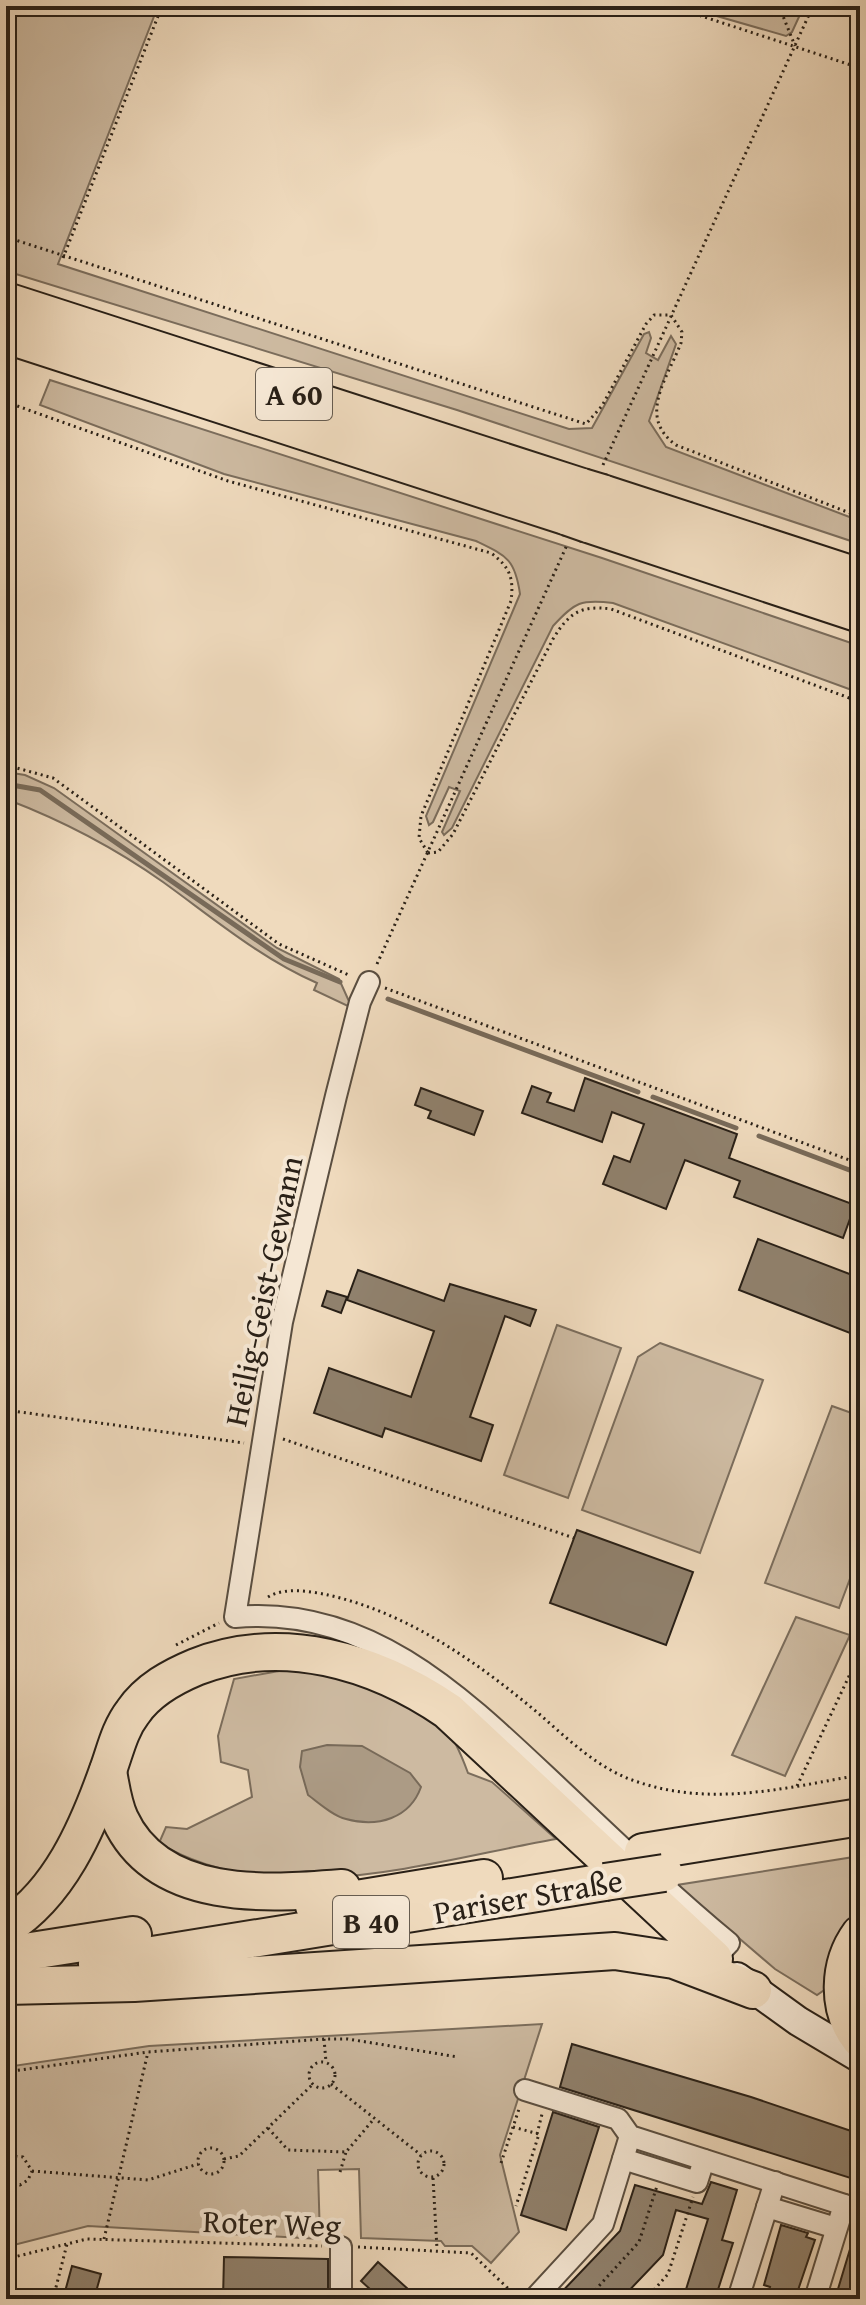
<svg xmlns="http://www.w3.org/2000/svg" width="866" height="2305" viewBox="0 0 866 2305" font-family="'Gentium Book Plus',serif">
<rect width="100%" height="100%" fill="#efdabd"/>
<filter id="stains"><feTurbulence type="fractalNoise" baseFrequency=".0025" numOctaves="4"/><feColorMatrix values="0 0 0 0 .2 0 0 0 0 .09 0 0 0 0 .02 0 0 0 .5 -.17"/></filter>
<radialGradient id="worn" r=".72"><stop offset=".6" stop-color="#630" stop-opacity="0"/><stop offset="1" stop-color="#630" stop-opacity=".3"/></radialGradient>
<g fill="#cdbaa1" stroke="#7b6d5c" stroke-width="2">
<polygon points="6,6 158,6 58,264 569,429 592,428 644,334 649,332 651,338 646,353 658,360 671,336 676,344 649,421 666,447 860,521 860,544 457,410 6,271"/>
<polygon points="682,6 804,6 792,32 786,36"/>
<path d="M 50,380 L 602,558 L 860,646 L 860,693 L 613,603 C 581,599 575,602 553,626 L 452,828 L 444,835 L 442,832 L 460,791 L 449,787 L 433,822 L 429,825 L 426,816 L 520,594 C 515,559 507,556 476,541 L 224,474 L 40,405 Z"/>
<path d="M 6,772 L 25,775 L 54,788 L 277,948 L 339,979 L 352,1008 L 314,990 L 317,983 C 260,958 213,918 163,882 C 115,848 61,820 6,799 Z"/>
<polygon points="557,1325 621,1348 568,1498 504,1475"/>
<polygon points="660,1343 763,1380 700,1553 582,1510 638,1357"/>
<polygon points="832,1406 860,1416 860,1552 839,1608 765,1583"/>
<polygon points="796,1617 850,1635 785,1776 732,1755"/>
<path d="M 296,1668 C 343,1679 398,1686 437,1719 C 452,1732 461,1754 468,1773 L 492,1782 L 556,1839 C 431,1861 277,1913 159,1843 L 166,1827 L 187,1829 L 252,1797 L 248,1770 L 221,1762 L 218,1736 L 234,1679 Z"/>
<polygon points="860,1856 860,1926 830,1986 817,1995 775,1969 677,1885"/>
<polygon points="542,2024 500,2155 519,2232 491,2263 472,2246 445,2246 441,2241 361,2238 359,2169 318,2170 320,2239 88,2226 6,2247 6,2067 149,2046"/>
</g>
<path fill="#ac9b85" stroke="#786a59" stroke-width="2" d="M 327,1745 L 362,1746 L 410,1773 L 421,1787 C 410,1818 378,1828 346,1819 C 333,1816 319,1803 308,1795 L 300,1767 L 302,1751 Z"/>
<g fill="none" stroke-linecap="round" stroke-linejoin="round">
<g stroke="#786a59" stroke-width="5">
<polyline points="6,784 40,790 284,959 340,982"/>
<polyline points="388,999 638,1092"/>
<polyline points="653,1097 736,1128"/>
<polyline points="759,1136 860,1174"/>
</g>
</g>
<g fill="#90816d" stroke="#292017" stroke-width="2">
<polygon points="585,1078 737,1134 729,1158 855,1205 843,1238 734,1197 740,1181 685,1160 666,1209 603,1184 614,1156 630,1162 644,1124 612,1112 602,1142 522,1113 532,1086 551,1093 547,1102 574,1111"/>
<polygon points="421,1088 483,1111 474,1135 428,1118 431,1111 415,1105"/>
<polygon points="758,1239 860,1278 860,1306 850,1333 739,1290"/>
<polygon points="358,1270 444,1301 450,1284 536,1310 530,1326 505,1316 470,1417 493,1425 481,1461 385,1428 382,1437 314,1413 329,1368 411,1397 434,1331 347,1300"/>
<polygon points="327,1291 347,1297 341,1313 322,1306"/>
<polygon points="577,1530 693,1572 666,1645 550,1603"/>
<polygon points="572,2044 751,2097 860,2134 860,2181 560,2087"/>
<polygon points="553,2112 599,2127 566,2230 521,2215"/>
<polygon points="711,2182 737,2190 722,2240 733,2243 715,2299 683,2299 708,2219 676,2210 663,2255 621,2299 555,2299 620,2231 635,2185 702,2204"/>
<polygon points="781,2225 808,2233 806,2237 815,2240 795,2299 766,2299 770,2287 764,2285"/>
<polygon points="857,2226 860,2227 860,2299 835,2299"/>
<polygon points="224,2257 328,2259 328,2299 223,2299"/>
<polygon points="378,2262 419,2299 381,2299 361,2281"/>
<polygon points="72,2266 101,2274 94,2299 63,2299"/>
</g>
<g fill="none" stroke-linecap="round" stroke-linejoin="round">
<defs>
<g id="street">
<path d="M 369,982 L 360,1002 L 336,1096 L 282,1322 L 235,1617 C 373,1604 469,1704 562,1791 C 617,1843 671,1895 729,1943 L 714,1959"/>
<polyline points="525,2090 618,2119 630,2136 860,2210"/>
<polyline points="623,2159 697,2182 704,2160"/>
<polyline points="767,2207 836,2228"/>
<polyline points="341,2299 341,2247"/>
<polyline points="534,2299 603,2224 630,2136"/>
<polyline points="738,2299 775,2182"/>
<polyline points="815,2299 844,2205"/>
</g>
<polyline id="secondary" points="737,1977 798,2021 860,2058"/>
<g id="highway">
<polyline points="6,301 582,487"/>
<polyline points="6,335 568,517"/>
<polyline points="602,493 860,577"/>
<polyline points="588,524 860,614"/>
<path d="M 108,1771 C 111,1787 113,1804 120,1819 C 158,1902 267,1894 342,1888"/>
<polyline points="643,1852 860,1817"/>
<polyline points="314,1906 484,1878"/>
<path d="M 6,1927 C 59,1894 87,1829 107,1773 C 115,1752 119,1730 133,1712 C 148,1690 172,1677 196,1667 C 282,1633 375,1661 448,1711 L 714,1959"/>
<path d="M 860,1934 C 838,1964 836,2009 860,2039"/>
<polyline points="6,1955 133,1935"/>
<polyline points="97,1964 605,1882"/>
<polyline points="6,1986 134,1983 615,1951 674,1960 753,1990"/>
</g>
</defs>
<use href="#street" stroke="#5a4e40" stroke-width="24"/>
<use href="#secondary" stroke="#292017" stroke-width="32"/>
<use href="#highway" stroke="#292017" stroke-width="40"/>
<g stroke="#292017" stroke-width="3" stroke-dasharray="2 4" stroke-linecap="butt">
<polyline points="671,6 860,68"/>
<polyline points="779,6 795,46"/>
<polyline points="6,17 38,6"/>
<path d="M 6,237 L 586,424 L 602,406 L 646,324 L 654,315 L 671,315 L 682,332 L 681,343 C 667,379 637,417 676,445 L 860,517"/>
<polyline points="63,258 162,6"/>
<path d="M 6,402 L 228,481 L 491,553 C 510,567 514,578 511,601 L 421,816 L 419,838 L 428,853"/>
<polyline points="603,465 813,6"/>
<polyline points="6,765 53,778 279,944 351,976"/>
<path d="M 428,853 L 438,852 L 453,834 L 553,639 C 569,613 580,605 611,609 L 860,702"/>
<polyline points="377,964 567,545"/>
<polyline points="385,988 860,1164"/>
<polyline points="6,1410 244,1443"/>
<polyline points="283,1439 574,1538"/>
<path d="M 268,1597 C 285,1587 309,1591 328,1595 C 408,1613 477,1662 538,1713 C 568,1739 599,1770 638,1782 C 712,1807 785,1788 860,1775"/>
<polyline points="176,1645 219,1623"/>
<polyline points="797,1786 860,1653"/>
<polyline points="324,2039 326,2062"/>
<circle cx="322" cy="2075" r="13"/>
<polyline points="6,2072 148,2052 324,2039 348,2039 458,2057"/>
<polyline points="331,2084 421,2155"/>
<polyline points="513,2127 539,2134 516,2206"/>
<polyline points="268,2128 288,2150 346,2152 373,2120"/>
<polyline points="537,2134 542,2114"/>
<circle cx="211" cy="2161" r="13"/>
<circle cx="431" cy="2164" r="13"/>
<polyline points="224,2159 239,2156 313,2084"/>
<polyline points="6,2163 14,2156 23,2157 32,2171 28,2180 20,2185 6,2178"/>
<polyline points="501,2163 519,2109"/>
<polyline points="32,2171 148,2180 198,2164"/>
<polyline points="340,2172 346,2152"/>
<polyline points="433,2178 437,2249"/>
<polyline points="104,2239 148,2052"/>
<polyline points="358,2247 471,2253 516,2296"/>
<polyline points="6,2259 87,2239 322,2246"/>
<polyline points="53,2299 67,2244"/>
<polyline points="587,2299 639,2242 657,2186"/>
<polyline points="646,2299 668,2274 693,2197"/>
</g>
<use href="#street" stroke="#f5e7d4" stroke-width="20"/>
<use href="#secondary" stroke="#f5e7d4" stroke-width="28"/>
<use href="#highway" stroke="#efdabd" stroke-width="36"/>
<defs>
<g id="highway-bridge">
<polyline points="582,487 602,493"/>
<polyline points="568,517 588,524"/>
<polyline points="605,1882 664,1873"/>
</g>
</defs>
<use href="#highway-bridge" stroke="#292017" stroke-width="40" stroke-linecap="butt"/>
<use href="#highway-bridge" stroke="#efdabd" stroke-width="36"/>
</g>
<g text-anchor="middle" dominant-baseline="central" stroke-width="8" stroke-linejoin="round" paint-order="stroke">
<g fill="#f5e7d4" stroke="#665c50" stroke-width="2">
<rect x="256" y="368" width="76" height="52" rx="6"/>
<rect x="333" y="1896" width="76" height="52" rx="6"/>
</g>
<g font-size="30" font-weight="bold" fill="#292017">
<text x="294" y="394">A 60</text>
<text x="371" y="1922">B 40</text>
</g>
<g font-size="32" fill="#292017" stroke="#f5e7d4">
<text transform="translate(263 1291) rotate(-78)">Heilig-Geist-Gewann</text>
<text transform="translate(528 1896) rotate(-10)">Pariser Straße</text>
<text transform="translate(272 2223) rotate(2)">Roter Weg</text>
</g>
</g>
<rect width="866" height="2305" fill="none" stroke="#efdabd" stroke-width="32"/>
<rect x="8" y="8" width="850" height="2289" fill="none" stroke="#292017" stroke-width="4"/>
<rect x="16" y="16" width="834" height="2273" fill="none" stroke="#292017" stroke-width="2"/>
<rect width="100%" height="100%" filter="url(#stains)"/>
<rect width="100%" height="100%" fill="url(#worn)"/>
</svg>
